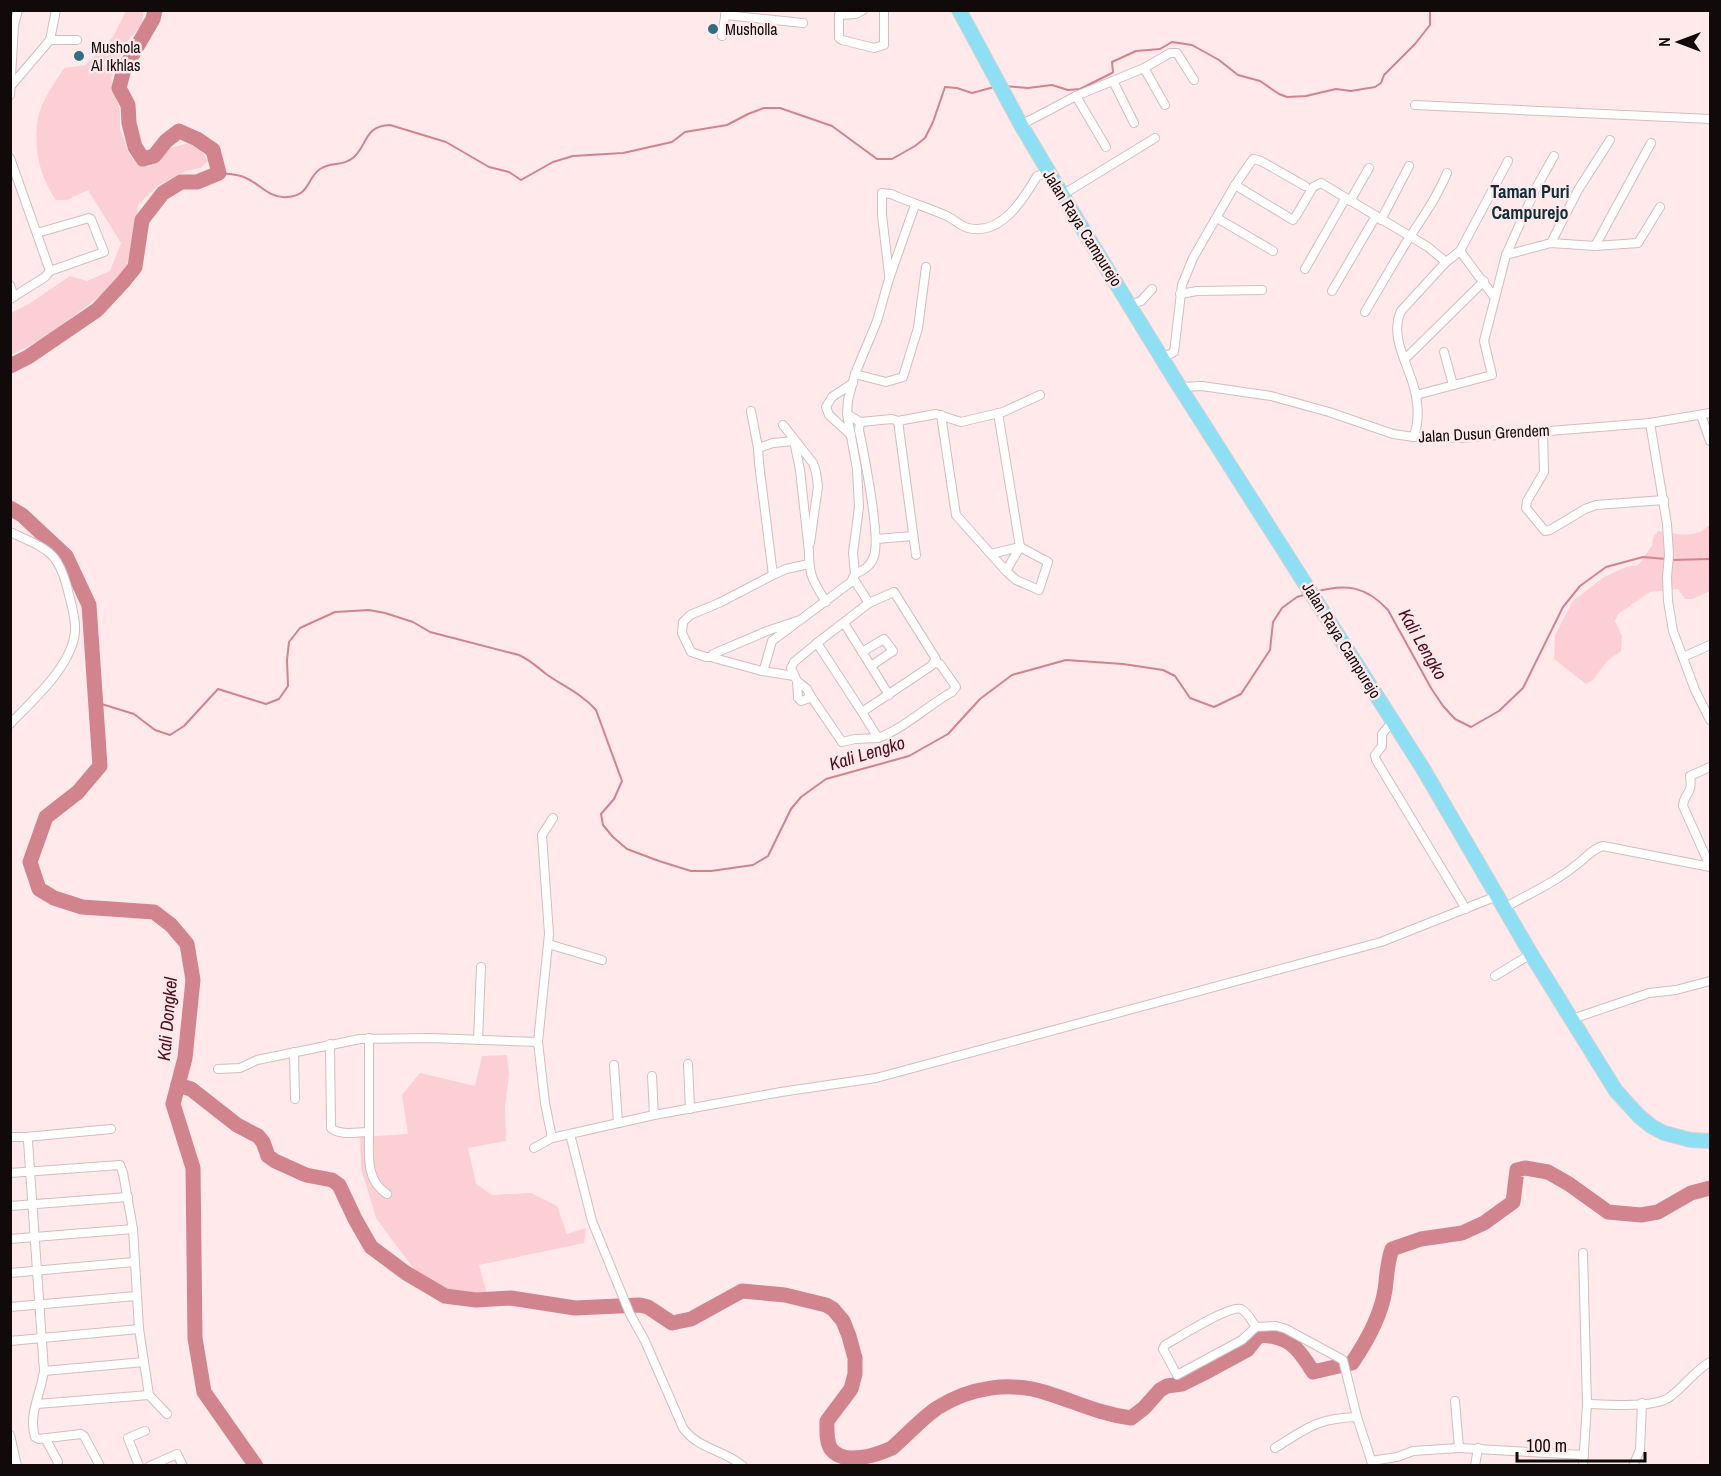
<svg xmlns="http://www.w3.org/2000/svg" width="1721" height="1476" viewBox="0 0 1721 1476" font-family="'Archivo Narrow',sans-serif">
<rect width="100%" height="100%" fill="#ffe9eb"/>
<g fill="#fbcfd4">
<path d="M 126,11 L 143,11 L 142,24 L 126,43 L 111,78 L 120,113 L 120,130 L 129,154 L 137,164 L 150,167 L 168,149 L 188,143 L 201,150 L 208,161 L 200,168 L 186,171 L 158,185 L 138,205 L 134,244 L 124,273 L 102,294 L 49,335 L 11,355 L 11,313 L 29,304 L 70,276 L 87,281 L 110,271 L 121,243 L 88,190 L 67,200 L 56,200 C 39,175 33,148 38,118 C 41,101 55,83 64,68 L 86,65 L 113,37 Z"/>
<path d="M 1710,524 L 1710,591 L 1693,599 L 1685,599 L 1678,589 L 1650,592 L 1618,614 L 1615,621 L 1622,636 L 1621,651 L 1607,661 L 1593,680 L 1586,684 L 1554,659 L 1555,635 L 1573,601 L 1604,577 L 1626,567 L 1638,565 L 1652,546 L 1653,538 L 1658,531 C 1677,534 1696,540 1710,524 Z"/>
<polygon points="507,1055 509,1074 505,1106 506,1141 468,1148 476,1184 492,1195 531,1193 557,1206 567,1234 586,1228 584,1243 479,1265 490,1305 434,1296 376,1218 361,1168 360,1137 408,1134 402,1095 420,1073 475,1086 482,1056"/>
</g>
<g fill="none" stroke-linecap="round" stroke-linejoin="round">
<g stroke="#d1848e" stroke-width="2">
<polyline points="1005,86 1028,88 1052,85 1068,90 1080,89 1112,73 1113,72 1112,62 1136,51 1160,49 1172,42 1192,45 1219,60 1238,75 1260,81 1279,94 1287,97 1306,96 1336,89 1351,91 1375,87 1381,83 1384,75 1415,44 1430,25 1430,10"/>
<path d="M 219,173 C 227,174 238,174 246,178 C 260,184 270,199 287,197 C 311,195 306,179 320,169 C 331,161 343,167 354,157 C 368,144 364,126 390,125 L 446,142 L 489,167 L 509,172 L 521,180 L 553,162 L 573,156 L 623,153 L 672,142 L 685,132 L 727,125 L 748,114 L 764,108 L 780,108 L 832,126 L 877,159 L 892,159 L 915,146 L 925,138 L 933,122 L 945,87 L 957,88 L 972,93 L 994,87"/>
<polyline points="1671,560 1710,559"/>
<path d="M 1315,592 C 1345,583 1366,586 1388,610 L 1431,688 L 1443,706 L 1455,719 L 1471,727 L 1499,711 L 1523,688 L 1563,607 L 1580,586 L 1606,567 L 1643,557 L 1666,559"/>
<path d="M 95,702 L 134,714 L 155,730 L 170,735 L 184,726 L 218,689 L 266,704 L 279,699 L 288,686 L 287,660 L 289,642 L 300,628 L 335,612 L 369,610 L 385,613 L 413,622 L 430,632 L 519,655 C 530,660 536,666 546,674 C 563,686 582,694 596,710 L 622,781 L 614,799 L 601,814 L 603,825 L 613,837 L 627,849 L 659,861 L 691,871 L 711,871 L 753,865 L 768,856 L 791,809 L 801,797 L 826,779 L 909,756 L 948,734 L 980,699 L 1012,675 L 1066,660 L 1123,664 L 1163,670 L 1175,676 L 1190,698 L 1214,707 L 1241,694 L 1270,650 L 1273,622 L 1282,608 L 1297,597 L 1307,594"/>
</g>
<g stroke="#d1848e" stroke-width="15">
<polyline points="10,366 28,357 97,310 123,282 135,267 142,220 163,193 181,182 197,182 219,173 213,150 197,139 179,131 166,141 154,156 143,159 135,147 129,123 128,105 119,88 124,69 153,19 155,10"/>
<polyline points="10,508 22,515 66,556 89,605 100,766 78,792 46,817 30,862 39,889 54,898 82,907 154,912 171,925 187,944 193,980 185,1058 173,1104 193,1168 195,1338 204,1392 256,1466"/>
<path d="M 178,1085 L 191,1089 L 237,1125 L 258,1136 L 263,1142 L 268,1156 L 275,1161 L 306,1175 L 332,1180 L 339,1185 L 355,1219 L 371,1247 L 406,1273 L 445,1296 L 476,1300 L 511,1298 L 575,1308 L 640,1305 L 648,1307 L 672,1323 L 691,1319 L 742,1291 L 785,1295 L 826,1305 L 833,1309 L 843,1321 L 849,1336 L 855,1358 L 855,1374 L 851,1389 L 827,1421 C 827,1429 826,1442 831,1449 C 844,1466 877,1455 892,1448 C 907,1435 921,1419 937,1408 C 970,1387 1010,1381 1047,1393 C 1076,1402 1100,1414 1131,1418 L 1144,1408 L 1160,1390 L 1167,1386 L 1182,1384 L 1210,1370 L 1247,1350 L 1259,1335 C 1289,1336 1298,1347 1313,1372 L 1352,1363 C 1367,1341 1381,1316 1385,1290 C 1387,1276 1387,1263 1392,1249 L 1421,1239 L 1462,1233 L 1484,1223 L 1513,1202 L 1517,1170 L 1525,1168 L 1548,1172 L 1569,1184 L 1608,1212 L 1641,1215 L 1658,1212 L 1691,1193 L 1710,1188"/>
</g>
<defs>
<g id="minor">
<polyline points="863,10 856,14 839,15 839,38 842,40 874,48 884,45 884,10"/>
<polyline points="725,15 803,23"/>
<polyline points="722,36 726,11"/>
<polyline points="50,40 56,10"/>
<polyline points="1144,68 1165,105"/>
<polyline points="1113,81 1134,123"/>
<polyline points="10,87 50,40 77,40"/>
<polyline points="10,95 14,25 18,10"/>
<polyline points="1076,96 1106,147"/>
<polyline points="1415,105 1710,119"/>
<polyline points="1021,125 1076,96 1144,68 1170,53 1177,53 1194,80"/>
<polyline points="10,158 50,271"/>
<polyline points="1235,185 1253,159 1261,161 1305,186"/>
<polyline points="1062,195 1155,138"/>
<polyline points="1350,201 1369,168"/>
<polyline points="1296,216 1313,187 1321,183 1428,247 1446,262"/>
<polyline points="1217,218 1273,251"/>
<polyline points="1381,220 1409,166"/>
<polyline points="1551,243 1578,190 1610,140"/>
<polyline points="1595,246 1651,143"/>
<polyline points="1460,251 1495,298"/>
<polyline points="1506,255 1551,243 1595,246 1638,243 1660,207"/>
<polyline points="1305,269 1345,199"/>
<path d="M 889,275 L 882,215 L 882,193 L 891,194 C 909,202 929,208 947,216 C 954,219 960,226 968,228 C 1001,236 1023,200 1037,176 L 1049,173"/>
<polyline points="10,285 14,297"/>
<polyline points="1332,291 1376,216"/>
<polyline points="1180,294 1197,291 1262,290"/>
<polyline points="10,299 45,277 50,271 104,252 91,219 89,218 37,233"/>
<polyline points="1130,305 1141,301 1152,289"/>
<path d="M 1365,312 C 1380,287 1394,262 1409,238 C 1423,217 1437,197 1447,173"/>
<polyline points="1444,352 1453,385"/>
<polyline points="1162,358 1174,352 1182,285 1193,258 1235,185 1293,220"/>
<polyline points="1405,359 1484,281"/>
<polyline points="855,374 886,382 903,377 918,328 926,267"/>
<polyline points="1181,387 1202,386 1271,396 1329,412 1393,434 1414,437 1461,438 1650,423 1667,524 1669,555 1667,577 1668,601 1673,631 1695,690 1710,720"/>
<polyline points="1416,395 1492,375 1484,341 1506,255 1536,188 1554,156"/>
<polyline points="751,411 758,448"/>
<polyline points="998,413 1020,547 1006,571"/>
<path d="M 847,414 L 860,422 L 859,430 C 864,455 881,536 874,556 C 871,566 864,570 855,574"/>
<polyline points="941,415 956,515 1006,571 1016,580 1039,590 1048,562 1020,547 991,554"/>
<polyline points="1701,415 1710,441"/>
<polyline points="898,421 936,414 961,422 1003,412 1040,395"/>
<polyline points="860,422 892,419 898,421 916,555"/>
<polyline points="1650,423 1710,413"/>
<polyline points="783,425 813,463 816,472 818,486 810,543"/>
<polyline points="1543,431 1544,472 1527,501 1526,508 1545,531 1550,530 1585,509 1596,505 1664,500"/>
<polyline points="851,435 829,415 826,407 832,397 853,383"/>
<path d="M 1414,437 C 1418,424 1419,411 1416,396 C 1412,369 1388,339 1401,311 L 1446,262 L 1460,251 L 1508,161"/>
<path d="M 10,532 C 49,550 59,551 69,595 C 72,607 76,619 75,631 C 73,665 32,701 10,724"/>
<polyline points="876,539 913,536"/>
<path d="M 809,564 L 786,569 L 773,575 L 759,463 L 758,448 L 773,443 L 794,441 L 800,470 L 809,552 C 809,576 813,581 826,602"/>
<polyline points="853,578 869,603 894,592 936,659 931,666 862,712 817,643 869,603"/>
<polyline points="800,620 767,631 713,654 714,658 762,671 764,669 772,641 851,582 855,574 853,553 859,507 857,469 847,414 848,400 855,374 877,321 889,279 915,205"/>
<polyline points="844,623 889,695"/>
<polyline points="817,643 794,662 791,668 797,681 798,698 801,701 807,699 810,695 842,742 855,739 878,738 862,712"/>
<polyline points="862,652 884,639 893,651 871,666"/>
<polyline points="713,657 706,657 691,652 682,633 683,622 690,615 719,603 773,575"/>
<polyline points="1683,657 1710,645"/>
<polyline points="762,671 794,676"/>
<polyline points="797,681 807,689 810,695"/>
<polyline points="1393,721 1382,734 1382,746 1375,755 1376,760 1466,909"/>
<path d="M 878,738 C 905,728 927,706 952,692 L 956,687 L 940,664 L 935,663"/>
<path d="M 1710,767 L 1690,776 C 1693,796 1684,792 1683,806 L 1710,866"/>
<path d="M 1504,908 C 1532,892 1555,883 1580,862 C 1587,856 1594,848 1603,846 L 1710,867"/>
<polyline points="548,944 602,960"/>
<polyline points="1495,976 1531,954"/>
<polyline points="1572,1019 1649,993 1676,990 1710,981"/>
<polyline points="369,1038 369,1132"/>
<polyline points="478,1040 481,967"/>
<polyline points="538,1042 549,934 542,835 553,818"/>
<path d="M 330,1044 L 331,1128 C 340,1136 357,1132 369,1132 C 369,1154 365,1180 387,1194"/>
<polyline points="294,1052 295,1099"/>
<polyline points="688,1064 690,1109"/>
<polyline points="614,1065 618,1123"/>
<polyline points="218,1069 240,1068 257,1060 360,1039 430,1038 538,1042 545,1103 552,1138 654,1115 781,1092 876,1078 1381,942 1497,896"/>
<polyline points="652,1076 654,1115"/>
<path d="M 570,1134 L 592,1221 L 630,1314 L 645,1341 L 683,1428 C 698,1449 724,1450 743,1466"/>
<path d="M 10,1137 L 26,1137 L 28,1141 L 44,1371 C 41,1393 28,1415 35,1437 L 39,1439 L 81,1434 L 84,1436 L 100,1466"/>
<polyline points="26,1137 111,1129"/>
<polyline points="534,1148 552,1138"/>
<polyline points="10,1173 120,1165 123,1173 133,1229 139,1329 149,1395"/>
<polyline points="10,1206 128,1197"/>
<polyline points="10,1239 133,1229"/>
<polyline points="1583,1253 1587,1404 1583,1466"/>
<polyline points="10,1273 134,1262"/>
<polyline points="10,1307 136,1296"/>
<path d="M 1256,1327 C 1252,1322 1248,1312 1241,1309 C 1229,1305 1178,1338 1165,1345 L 1163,1349 L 1177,1375 L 1242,1340 L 1256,1327 L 1276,1326 L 1286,1329 L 1343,1360 L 1357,1417"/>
<polyline points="10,1341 139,1329"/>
<polyline points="44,1371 144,1362"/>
<polyline points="1455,1401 1459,1448 1584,1455"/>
<polyline points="37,1404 149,1395 167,1414"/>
<path d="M 1587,1404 C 1608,1404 1656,1409 1671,1396 C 1686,1385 1694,1371 1710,1362"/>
<polyline points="10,1435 17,1466"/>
<polyline points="45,1438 58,1462 57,1466"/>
<path d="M 1275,1448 C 1307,1428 1318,1418 1357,1417 L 1373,1466"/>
<polyline points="1371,1461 1397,1457 1413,1451 1459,1448"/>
<polyline points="139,1466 128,1438 145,1431"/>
<polyline points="150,1466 177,1454 183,1466"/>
<polyline points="1475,1466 1478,1448"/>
<polyline points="1633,1466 1640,1450 1642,1403"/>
</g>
<polyline id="primary" points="959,10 1021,125 1079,223 1174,378 1422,767 1531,954 1616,1091 1639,1116 1651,1126 1664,1133 1691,1140 1710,1141"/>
</defs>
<use href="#minor" stroke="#d3bdbf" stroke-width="10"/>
<use href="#primary" stroke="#d4d3d3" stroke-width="16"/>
<use href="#minor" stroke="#fff" stroke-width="8"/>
<use href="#primary" stroke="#8fdff4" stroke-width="14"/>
</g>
<g fill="#2e6f82" stroke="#ffe9eb" stroke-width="2">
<circle cx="713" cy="29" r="6"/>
<circle cx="79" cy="56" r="6"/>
</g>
<g text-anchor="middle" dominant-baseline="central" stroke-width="5" stroke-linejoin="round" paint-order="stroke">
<g font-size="16" fill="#110a0b" stroke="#ffe9eb" text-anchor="start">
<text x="725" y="29">Musholla</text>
<text x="91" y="47">Mushola<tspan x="91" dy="18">Al Ikhlas</tspan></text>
</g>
<g font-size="16" fill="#110a0b" stroke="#ffe9eb">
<text transform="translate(1083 228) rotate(58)">Jalan Raya Campurejo</text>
<text transform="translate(1484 433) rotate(-3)">Jalan Dusun Grendem</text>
<text transform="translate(1342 640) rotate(58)">Jalan Raya Campurejo</text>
</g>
<g font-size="18" font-weight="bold" fill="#0f2e37" stroke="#ffe9eb">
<text x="1530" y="191">Taman Puri<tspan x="1530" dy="21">Campurejo</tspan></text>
</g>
<g font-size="18" font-style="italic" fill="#4f0a1d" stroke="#ffe9eb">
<text transform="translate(1423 644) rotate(60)">Kali Lengko</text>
<text transform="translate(867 753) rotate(-17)">Kali Lengko</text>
<text transform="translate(167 1019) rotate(-85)">Kali Dongkel</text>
</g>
</g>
<rect width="1721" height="1476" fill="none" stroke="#110a0b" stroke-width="24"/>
<g transform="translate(1679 42) rotate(270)" stroke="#ffe9eb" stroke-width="4.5" paint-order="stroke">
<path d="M0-4.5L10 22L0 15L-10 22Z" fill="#110a0b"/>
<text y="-9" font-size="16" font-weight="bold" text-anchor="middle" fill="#110a0b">N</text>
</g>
<path d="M1517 1452v9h128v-9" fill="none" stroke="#110a0b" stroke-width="3"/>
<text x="1526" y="1452" font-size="18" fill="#110a0b" stroke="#ffe9eb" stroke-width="4.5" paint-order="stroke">100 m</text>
</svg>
